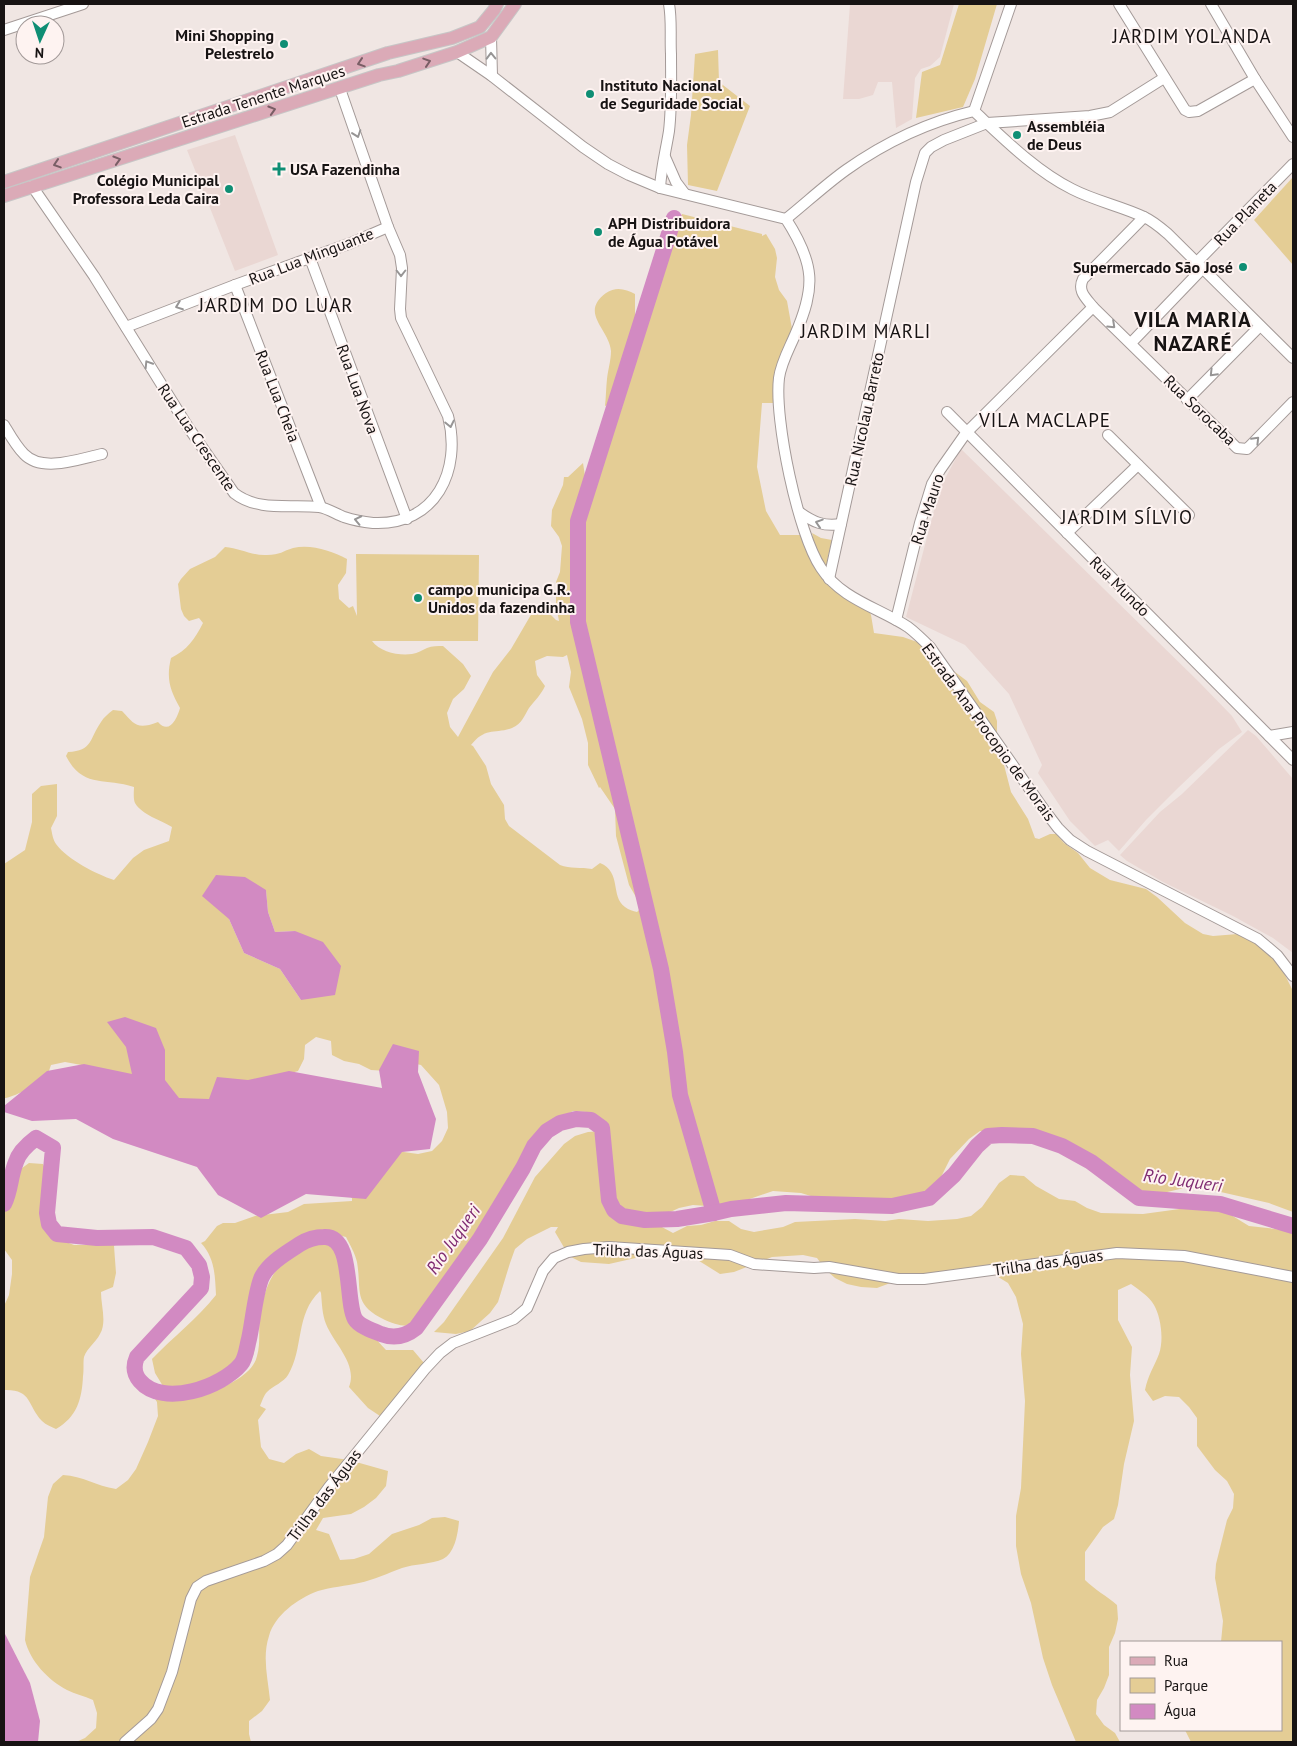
<svg xmlns="http://www.w3.org/2000/svg" width="1297" height="1746" viewBox="0 0 1297 1746" font-family="'PT Sans',sans-serif">
<rect width="100%" height="100%" fill="#f0e6e3"/>
<g fill="#ead7d3">
<polygon points="850,4 954,4 940,57 930,66 921,69 915,78 912,119 896,128 892,82 878,82 873,95 859,99 843,99"/>
<polygon points="235,135 278,255 235,271 187,150"/>
<polygon points="961,449 1199,682 1232,716 1242,732 1219,749 1179,787 1146,820 1119,851 1108,840 1095,846 1070,821 1038,773 1042,765 1009,694 965,645 906,617 940,488"/>
<polygon points="1248,730 1256,736 1293,779 1293,953 1273,938 1233,916 1163,882 1127,861 1120,855 1160,812 1182,794"/>
</g>
<g fill="#e4cd95" fill-rule="evenodd">
<polygon points="959,4 997,4 975,79 963,107 916,118 922,72 940,65"/>
<polygon points="718,50 719,82 750,106 717,191 688,185 687,145 691,115 695,54"/>
<polygon points="1293,177 1293,265 1254,220"/>
<path d="M 682,214 L 762,234 L 762,236 L 766,234 L 775,249 L 777,258 L 775,277 L 779,290 L 787,301 L 792,329 L 776,403 L 762,403 L 757,467 L 766,511 L 780,535 L 808,535 L 813,537 L 812,533 L 821,538 L 832,540 L 827,561 L 838,584 L 868,608 L 871,615 L 874,633 L 903,637 L 920,643 L 926,654 L 939,660 L 967,681 L 980,702 L 994,712 L 997,721 L 997,738 L 1011,792 L 1028,819 L 1035,838 L 1039,839 L 1050,834 L 1056,834 L 1064,843 L 1078,853 L 1090,868 L 1110,880 L 1146,889 L 1157,897 L 1185,923 L 1203,934 L 1213,936 L 1238,934 L 1250,936 L 1279,963 L 1293,991 L 1293,1212 L 1269,1203 L 1212,1190 L 1184,1188 L 1142,1198 L 1128,1193 L 1089,1170 L 1066,1153 L 1052,1146 L 1011,1133 L 980,1131 L 969,1139 L 950,1159 L 938,1183 L 927,1192 L 914,1197 L 872,1201 L 814,1197 L 801,1193 L 773,1191 L 735,1204 L 721,1207 L 693,1205 L 679,1208 L 666,1214 L 660,1226 L 673,1233 L 687,1226 L 701,1225 L 715,1221 L 729,1221 L 741,1229 L 754,1232 L 783,1227 L 795,1222 L 855,1219 L 885,1221 L 899,1219 L 928,1221 L 957,1219 L 971,1216 L 982,1207 L 999,1183 L 1010,1175 L 1024,1176 L 1036,1186 L 1059,1199 L 1075,1201 L 1087,1208 L 1101,1213 L 1143,1214 L 1187,1208 L 1199,1203 L 1213,1204 L 1249,1226 L 1293,1231 L 1293,1742 L 1191,1742 L 1185,1730 L 1281,1730 L 1281,1642 L 1221,1642 L 1223,1621 L 1215,1578 L 1216,1564 L 1227,1520 L 1233,1508 L 1234,1494 L 1227,1481 L 1215,1470 L 1197,1446 L 1197,1418 L 1189,1407 L 1179,1397 L 1165,1396 L 1153,1401 L 1145,1390 C 1148,1375 1154,1367 1159,1354 C 1164,1340 1161,1317 1154,1305 C 1149,1296 1139,1290 1131,1284 L 1118,1290 L 1118,1320 L 1132,1347 L 1130,1375 L 1134,1421 L 1124,1464 L 1118,1505 L 1114,1519 L 1103,1527 L 1085,1552 L 1085,1580 C 1095,1590 1107,1596 1117,1605 L 1118,1619 L 1115,1633 L 1109,1647 L 1109,1675 L 1104,1688 L 1097,1700 L 1096,1714 L 1104,1725 L 1115,1733 L 1120,1742 L 1076,1742 L 1052,1685 L 1043,1658 L 1031,1603 L 1021,1574 L 1016,1546 L 1016,1516 L 1021,1488 L 1025,1401 L 1021,1354 L 1023,1324 L 1016,1297 L 1008,1283 L 995,1275 L 979,1274 L 893,1282 L 877,1288 L 861,1287 L 847,1284 L 835,1278 L 825,1269 L 817,1258 L 803,1255 L 772,1257 L 734,1272 L 720,1274 L 696,1259 L 667,1255 L 653,1254 L 609,1264 L 581,1262 L 569,1256 L 555,1232 L 558,1227 L 551,1227 L 527,1239 L 515,1249 L 510,1263 L 498,1302 L 490,1313 L 470,1331 L 456,1334 L 434,1332 L 444,1322 L 503,1238 L 535,1177 L 564,1144 L 575,1136 L 588,1132 L 603,1131 L 599,1118 L 587,1112 L 573,1111 L 560,1118 L 551,1128 L 530,1152 L 526,1166 L 518,1178 L 507,1207 L 492,1232 L 435,1299 L 427,1310 L 426,1324 C 409,1327 401,1327 385,1320 C 352,1304 362,1291 357,1262 C 355,1253 350,1245 346,1237 C 338,1235 328,1233 320,1233 C 313,1234 283,1248 279,1253 C 268,1266 251,1298 250,1315 C 249,1329 260,1346 251,1359 C 242,1373 229,1375 214,1375 L 210,1389 L 213,1391 C 229,1385 253,1374 257,1356 C 261,1343 258,1327 260,1314 C 266,1275 288,1242 330,1239 C 343,1257 342,1270 348,1291 C 350,1300 355,1307 360,1315 C 368,1328 375,1339 386,1350 L 413,1350 L 424,1363 L 392,1409 L 380,1416 L 368,1408 L 349,1387 C 358,1364 334,1344 326,1324 C 322,1314 322,1303 321,1293 L 320,1291 C 295,1314 304,1349 288,1375 C 284,1382 273,1386 267,1392 C 264,1395 262,1401 260,1406 L 266,1409 L 258,1420 L 261,1447 L 269,1459 L 284,1463 L 296,1454 L 309,1449 L 321,1456 L 349,1460 L 388,1471 L 386,1486 L 376,1498 L 364,1507 L 351,1514 L 323,1518 L 316,1530 L 329,1534 L 340,1560 L 354,1559 L 369,1554 L 392,1534 L 419,1525 L 432,1518 L 445,1517 L 459,1521 C 458,1533 455,1553 443,1559 C 432,1564 414,1564 402,1568 C 388,1573 374,1580 359,1583 C 346,1586 331,1587 318,1591 C 297,1599 275,1615 269,1636 C 262,1657 268,1679 270,1700 L 262,1711 L 249,1721 L 249,1734 L 251,1742 L 76,1742 L 85,1738 L 96,1728 L 97,1713 L 93,1700 C 84,1696 75,1694 67,1690 C 48,1680 30,1661 25,1640 L 30,1577 L 44,1537 L 48,1497 L 53,1484 L 63,1475 C 83,1476 96,1486 116,1489 L 128,1480 L 136,1469 L 148,1442 L 158,1416 L 157,1402 L 155,1399 L 169,1396 L 155,1373 L 152,1359 C 173,1337 197,1319 216,1295 C 215,1276 215,1258 201,1243 L 205,1241 L 217,1226 L 223,1223 L 235,1223 L 255,1216 L 288,1212 L 304,1204 L 352,1201 L 352,1198 L 341,1189 L 389,1150 L 418,1154 L 432,1151 L 442,1141 L 448,1128 L 447,1112 L 439,1085 L 421,1065 L 407,1062 L 387,1071 L 371,1070 L 359,1064 L 344,1061 L 332,1055 L 331,1041 L 316,1037 L 305,1045 L 304,1059 L 298,1071 L 271,1079 L 219,1118 L 98,1068 L 65,1062 L 51,1065 C 49,1070 48,1076 45,1080 C 40,1084 9,1099 4,1098 L 4,864 L 25,850 L 32,822 L 32,794 L 41,786 L 57,784 L 57,816 L 51,828 C 52,833 53,840 56,844 C 68,860 96,874 114,880 L 133,858 L 144,850 L 169,841 L 172,827 C 161,820 142,815 135,803 C 133,798 134,791 134,787 C 104,777 83,789 66,756 L 68,752 C 93,751 89,739 101,722 C 104,717 108,714 113,710 L 122,711 C 135,725 137,730 158,722 C 169,735 177,719 180,708 C 170,690 166,679 171,658 C 187,650 195,639 203,623 L 199,618 L 189,621 L 184,616 L 181,609 L 178,584 L 181,579 L 190,569 L 215,557 L 225,547 C 240,548 252,556 267,555 C 280,555 283,551 293,548 C 312,544 331,551 347,559 L 346,573 L 338,585 L 339,599 L 349,608 L 353,606 L 357,616 L 356,554 L 479,555 L 478,641 L 372,641 C 380,652 399,656 412,654 C 418,653 422,650 427,648 C 432,646 438,646 443,646 L 463,664 L 471,676 L 464,689 L 453,699 L 447,713 L 450,727 L 458,737 L 493,672 L 511,649 L 532,613 L 545,609 L 556,620 L 559,621 L 556,605 L 556,582 L 560,572 L 562,546 L 559,537 L 551,526 L 552,510 L 563,485 L 564,477 L 568,477 L 583,463 L 585,476 L 599,475 L 623,404 L 618,400 L 605,406 C 606,397 606,388 607,379 C 608,370 611,360 611,351 C 609,329 579,313 606,293 C 616,286 626,289 635,294 L 635,350 L 639,352 ZM 567,655 L 571,672 L 569,687 L 582,719 L 588,743 L 588,765 L 599,788 L 600,787 L 615,809 L 616,836 L 629,885 L 640,904 L 640,909 L 637,912 C 633,911 629,910 625,907 C 610,896 622,872 600,863 L 592,869 C 581,867 570,869 560,865 L 509,826 L 505,819 L 504,805 L 491,784 L 486,766 L 473,746 L 471,745 C 485,727 494,734 512,728 C 522,724 524,716 529,708 C 535,700 541,695 545,686 L 537,675 L 535,661 L 547,656 L 563,657 ZM 266,890 L 268,912 L 275,932 L 295,931 L 301,1000 L 280,969 L 244,953 L 229,919 Z"/>
<path d="M 29,1163 L 43,1164 L 49,1177 L 46,1221 L 48,1235 L 74,1245 L 102,1245 L 119,1240 L 114,1246 L 116,1273 L 113,1287 L 101,1292 C 101,1306 107,1322 100,1334 C 96,1342 87,1348 84,1357 C 83,1362 84,1370 83,1376 C 82,1399 77,1417 56,1429 C 52,1427 46,1425 42,1421 C 27,1405 32,1389 4,1390 L 4,1306 L 9,1295 L 12,1274 L 12,1260 L 4,1249 L 4,1206 L 10,1199 L 18,1171 Z"/>
</g>
<g fill="#d28ac2">
<polygon points="216,875 245,877 266,890 268,912 275,932 295,931 323,942 341,966 335,995 301,1000 280,969 244,953 229,919 202,896"/>
<polygon points="125,1017 156,1028 165,1050 165,1080 179,1098 209,1099 217,1077 248,1080 289,1071 382,1088 379,1070 393,1044 419,1051 418,1072 436,1119 430,1149 402,1152 366,1199 306,1194 261,1218 218,1195 197,1167 113,1139 76,1119 32,1121 4,1112 4,1106 47,1071 84,1064 132,1074 126,1047 107,1022"/>
<polygon points="4,1632 30,1683 40,1721 38,1742 4,1742"/>
</g>
<g fill="none" stroke-linecap="round" stroke-linejoin="round">
<g stroke="#d28ac2" stroke-width="16">
<polyline points="674,218 578,521 578,622 661,969 675,1052 680,1095 714,1213"/>
<path d="M 4,1204 C 11,1190 10,1176 16,1162 C 19,1152 28,1144 36,1138 L 53,1148 L 47,1213 L 49,1224 L 57,1234 L 97,1238 L 153,1237 L 186,1248 L 199,1265 L 202,1277 L 201,1288 L 137,1357 C 133,1366 134,1374 140,1381 C 163,1408 222,1387 241,1364 C 246,1358 247,1346 249,1339 C 253,1321 255,1295 261,1279 C 267,1264 286,1253 300,1244 C 308,1239 314,1237 324,1237 C 354,1235 345,1301 355,1319 C 359,1326 373,1331 381,1334 C 394,1339 406,1336 416,1328 L 480,1239 L 523,1168 L 534,1146 L 547,1131 L 560,1123 L 576,1119 L 591,1120 L 602,1128 L 609,1200 L 614,1210 L 622,1216 L 645,1220 L 677,1219 L 714,1213 L 731,1209 L 786,1203 L 892,1206 L 929,1198 L 954,1175 L 977,1146 L 988,1136 L 1002,1135 L 1033,1136 L 1062,1146 L 1091,1162 L 1139,1198 L 1220,1204 L 1293,1226"/>
</g>
<defs>
<g id="minor">
<polyline points="1119,4 1185,110 1189,112 1198,111 1255,79"/>
<polyline points="1211,4 1255,79 1293,137"/>
<polyline points="4,30 83,4"/>
<polyline points="491,37 492,76"/>
<path d="M 457,52 L 492,76 L 583,147 L 608,164 L 629,175 L 660,188 L 786,219 C 815,264 816,287 795,335 C 789,349 781,363 779,378 C 774,419 798,534 821,568 C 841,599 879,608 908,627 C 916,633 923,640 930,647 L 1045,811 L 1058,828 L 1070,840 L 1087,851 L 1258,939 L 1277,955 L 1293,976"/>
<polyline points="974,111 1011,4"/>
<polyline points="665,157 676,182 685,194"/>
<path d="M 32,186 L 94,276 L 188,427 L 234,493 C 258,512 291,504 319,507 C 327,508 336,514 344,517 C 353,520 363,522 373,523 C 436,526 462,470 448,416 L 401,318 L 400,309 L 402,268 L 400,255 L 388,227 L 340,89"/>
<path d="M 660,188 C 661,169 666,150 669,131 C 672,105 671,79 671,54 C 670,37 672,21 669,4"/>
<path d="M 1144,217 L 1083,279 C 1077,291 1086,298 1093,307 L 1237,448 L 1247,449 L 1293,402"/>
<path d="M 786,219 C 806,203 825,185 846,170 C 884,143 928,122 974,111 C 1004,139 1036,171 1072,189 C 1095,201 1121,206 1144,217 C 1153,221 1161,228 1168,234 L 1293,358"/>
<polyline points="310,258 407,519"/>
<polyline points="1197,262 1293,164"/>
<polyline points="235,285 321,507"/>
<polyline points="126,327 235,285 351,243 388,227"/>
<polyline points="1131,343 1202,269"/>
<polyline points="1187,400 1260,326"/>
<polyline points="947,412 1293,760"/>
<path d="M 4,425 C 10,435 16,446 24,454 C 42,473 79,459 102,454"/>
<polyline points="1108,435 1189,515"/>
<path d="M 799,512 C 813,522 824,527 841,524"/>
<polyline points="1067,533 1138,465"/>
<polyline points="829,579 916,182 925,153 931,147 944,140 987,123 1090,116 1110,112 1164,78"/>
<polyline points="896,620 920,523 932,484 940,470 966,433 1093,307"/>
<polyline points="1269,736 1293,732"/>
<polyline points="125,1742 151,1719 158,1709 172,1672 191,1599 197,1587 206,1581 264,1561 277,1554 287,1545 329,1487 425,1369 440,1353 453,1343 514,1319 527,1308 543,1271 554,1258 568,1252 584,1249 609,1247 730,1255 754,1264 814,1268 829,1267 898,1279 924,1279 1117,1253 1184,1256 1293,1277"/>
</g>
<g id="major">
<polyline points="4,182 388,53 452,38 480,27 494,10 497,4"/>
<polyline points="4,196 379,75 398,71 457,52 491,37 515,4"/>
</g>
</defs>
<use href="#minor" stroke="#a49a98" stroke-width="12"/>
<use href="#major" stroke="#c7c6c6" stroke-width="14"/>
<use href="#minor" stroke="#fff" stroke-width="10"/>
<use href="#major" stroke="#dbaab7" stroke-width="12"/>
</g>
<defs><path id="oneway-chevron" d="M-2-3.5L2.5 0L-2 3.5" fill="none" stroke-width="1.6" stroke-linecap="round" stroke-linejoin="round" transform="scale(1.25)"/></defs>
<g stroke="#979595">
<use href="#oneway-chevron" transform="translate(491 56) rotate(-91)"/>
<use href="#oneway-chevron" transform="translate(357 134) rotate(71)"/>
<use href="#oneway-chevron" transform="translate(401 273) rotate(90)"/>
<use href="#oneway-chevron" transform="translate(179 306) rotate(159)"/>
<use href="#oneway-chevron" transform="translate(1112 325) rotate(43)"/>
<use href="#oneway-chevron" transform="translate(148 364) rotate(-122)"/>
<use href="#oneway-chevron" transform="translate(1213 373) rotate(134)"/>
<use href="#oneway-chevron" transform="translate(450 424) rotate(78)"/>
<use href="#oneway-chevron" transform="translate(1256 440) rotate(-46)"/>
<use href="#oneway-chevron" transform="translate(358 520) rotate(-168)"/>
<use href="#oneway-chevron" transform="translate(819 523) rotate(-162)"/>
</g>
<g stroke="#795e65">
<use href="#oneway-chevron" transform="translate(427 62) rotate(-18)"/>
<use href="#oneway-chevron" transform="translate(361 63) rotate(162)"/>
<use href="#oneway-chevron" transform="translate(272 110) rotate(-17)"/>
<use href="#oneway-chevron" transform="translate(117 160) rotate(-17)"/>
<use href="#oneway-chevron" transform="translate(57 164) rotate(162)"/>
</g>
<g fill="#0f8e74" stroke="#fef3f1" stroke-width="2">
<circle cx="284" cy="44" r="5"/>
<circle cx="590" cy="94" r="5"/>
<circle cx="1017" cy="135" r="5"/>
<path d="M276.5 161.5h5v5h5v5h-5v5h-5v-5h-5v-5h5z"/>
<circle cx="229" cy="189" r="5"/>
<circle cx="598" cy="232" r="5"/>
<circle cx="1243" cy="267" r="5"/>
<circle cx="418" cy="598" r="5"/>
</g>
<g text-anchor="middle" dominant-baseline="central" stroke-width="4" stroke-linejoin="round" paint-order="stroke">
<g font-size="16" font-weight="bold" fill="#171313" stroke="#fef3f1" text-anchor="start">
<text x="274" y="35" text-anchor="end">Mini Shopping<tspan x="274" dy="18">Pelestrelo</tspan></text>
<text x="600" y="85">Instituto Nacional<tspan x="600" dy="18">de Seguridade Social</tspan></text>
<text x="1027" y="126">Assembléia<tspan x="1027" dy="18">de Deus</tspan></text>
<text x="290" y="169">USA Fazendinha</text>
<text x="219" y="180" text-anchor="end">Colégio Municipal<tspan x="219" dy="18">Professora Leda Caira</tspan></text>
<text x="608" y="223">APH Distribuidora<tspan x="608" dy="18">de Água Potável</tspan></text>
<text x="1233" y="267" text-anchor="end">Supermercado São José</text>
<text x="428" y="589">campo municipa G.R.<tspan x="428" dy="18">Unidos da fazendinha</tspan></text>
</g>
<g font-size="16" fill="#171313" stroke="#fef3f1">
<text transform="translate(263 96) rotate(-18)">Estrada Tenente Marques</text>
<text transform="translate(1245 213) rotate(-46)">Rua Planeta</text>
<text transform="translate(311 256) rotate(-21)">Rua Lua Minguante</text>
<text transform="translate(358 389) rotate(70)">Rua Lua Nova</text>
<text transform="translate(278 396) rotate(69)">Rua Lua Cheia</text>
<text transform="translate(1200 410) rotate(44)">Rua Sorocaba</text>
<text transform="translate(864 419) rotate(-78)">Rua Nicolau Barreto</text>
<text transform="translate(197 437) rotate(56)">Rua Lua Crescente</text>
<text transform="translate(927 509) rotate(-72)">Rua Mauro</text>
<text transform="translate(1120 586) rotate(45)">Rua Mundo</text>
<text transform="translate(989 732) rotate(54)">Estrada Ana Procopio de Morais</text>
<text transform="translate(648 1251) rotate(2)">Trilha das Águas</text>
<text transform="translate(1048 1262) rotate(-8)">Trilha das Águas</text>
<text transform="translate(324 1495) rotate(-53)">Trilha das Águas</text>
</g>
<g font-size="18" font-style="italic" fill="#7f2b71" stroke="#fef3f1">
<text transform="translate(1183 1180) rotate(8)">Rio Juqueri</text>
<text transform="translate(453 1239) rotate(-55)">Rio Juqueri</text>
</g>
<g font-size="19" letter-spacing="1" fill="#171313" stroke="#fef3f1">
<text x="1192" y="36">JARDIM YOLANDA</text>
<text x="276" y="305">JARDIM DO LUAR</text>
<text x="866" y="331">JARDIM MARLI</text>
<text x="1045" y="420">VILA MACLAPE</text>
<text x="1127" y="517">JARDIM SÍLVIO</text>
</g>
<g font-size="21" font-weight="bold" letter-spacing="1" fill="#171313" stroke="#fef3f1">
<text x="1193" y="319">VILA MARIA<tspan x="1193" dy="24">NAZARÉ</tspan></text>
</g>
</g>
<rect width="1297" height="1746" fill="none" stroke="#171313" stroke-width="10"/>
<rect x="1120" y="1641" width="162" height="90" fill="#fef3f1" stroke="#a29998"/>
<rect x="1130" y="1657" width="25" height="8" fill="#dbaab7" stroke="#a29998"/>
<text x="1164" y="1666" font-size="15" fill="#171313">Rua</text>
<rect x="1130" y="1678" width="25" height="15" fill="#e4cd95" stroke="#a29998"/>
<text x="1164" y="1691" font-size="15" fill="#171313">Parque</text>
<rect x="1130" y="1704" width="25" height="15" fill="#d28ac2" stroke="#a29998"/>
<text x="1164" y="1716" font-size="15" fill="#171313">Água</text>
<g transform="translate(40 40) rotate(183)"><circle r="24" fill="#fef3f1" stroke="#a29998"/>
<path d="M0-4L9 19L0 12L-9 19Z" fill="#0f8e74"/>
<text y="-8" font-size="14" font-weight="bold" text-anchor="middle" fill="#171313">N</text>
</g>
</svg>
